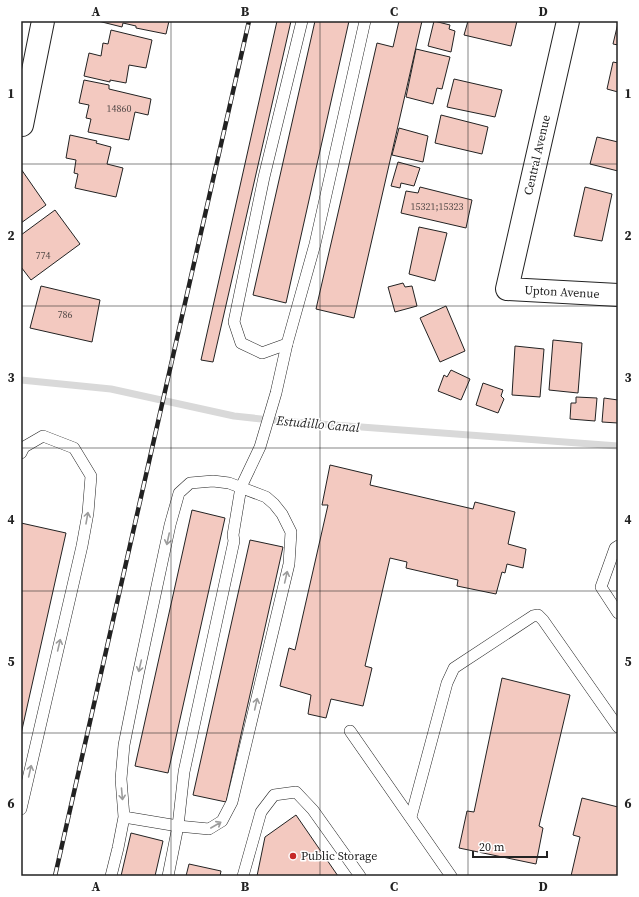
<svg xmlns="http://www.w3.org/2000/svg" width="639" height="897" viewBox="0 0 639 897" font-family="'Source Serif 4',serif">
<rect width="100%" height="100%" fill="#fff"/>
<g fill="none" stroke-linecap="round" stroke-linejoin="round">
<polyline stroke="#d9d9d9" stroke-width="7" points="21,380 111,389 234,416 280,421 618,446"/>
</g>
<g fill="#f3c9c0" stroke="#222">
<polygon points="98,21 169,21 166,34 136,28 136,26 123,23 122,27"/>
<polygon points="277,21 291,21 213,362 201,360"/>
<polygon points="315,21 349,21 286,303 253,295"/>
<polygon points="399,21 422,21 354,318 316,309 377,43 393,47"/>
<polygon points="434,21 450,25 449,29 455,31 451,52 428,46"/>
<polygon points="468,21 517,21 511,46 464,35"/>
<polygon points="618,23 618,45 613,44"/>
<polygon points="111,30 152,40 146,68 129,65 126,83 110,80 110,82 84,76 89,53 101,56 103,43 108,44"/>
<polygon points="416,49 450,57 442,89 437,88 433,104 406,97"/>
<polygon points="613,62 618,63 618,92 607,89"/>
<polygon points="454,79 502,90 495,117 447,107"/>
<polygon points="84,80 109,85 109,89 151,99 148,115 135,112 129,140 88,132 91,119 86,118 89,105 79,103"/>
<polygon points="441,115 488,127 482,154 435,143"/>
<polygon points="399,128 428,136 423,162 392,155"/>
<polygon points="70,135 97,141 96,143 111,147 107,164 123,168 116,197 75,188 78,174 74,173 76,160 66,158"/>
<polygon points="597,137 618,142 618,171 590,164"/>
<polygon points="398,162 420,168 414,186 401,183 400,188 391,186"/>
<polygon points="21,169 46,205 21,223"/>
<polygon points="420,187 472,200 466,228 401,213 406,191 418,193"/>
<polygon points="585,187 612,194 602,241 574,236"/>
<polygon points="55,210 80,244 31,280 21,267 21,235"/>
<polygon points="419,227 447,233 435,281 409,274"/>
<polygon points="403,283 405,287 412,286 417,306 395,312 388,287"/>
<polygon points="41,286 100,300 92,342 30,328"/>
<polygon points="446,306 465,351 440,362 420,318"/>
<polygon points="553,340 582,343 578,393 549,390"/>
<polygon points="515,346 544,349 540,397 512,395"/>
<polygon points="451,370 470,379 461,400 438,391 444,375 447,377"/>
<polygon points="483,383 503,390 501,396 504,399 498,413 476,405"/>
<polygon points="576,397 597,398 595,421 570,419 571,403 576,403"/>
<polygon points="604,398 618,400 618,423 602,422"/>
<polygon points="330,465 372,475 370,485 473,509 475,502 515,512 508,544 526,549 523,568 507,564 505,573 502,572 496,594 457,586 458,580 406,568 407,562 390,558 365,666 372,668 363,706 331,699 326,718 308,714 311,695 280,686 289,648 295,650 328,505 322,505"/>
<polygon points="192,510 225,518 168,773 135,766"/>
<polygon points="21,523 66,533 21,734"/>
<polygon points="250,540 283,547 226,802 193,795"/>
<polygon points="502,678 570,695 539,826 543,828 536,864 459,848 467,811 474,812"/>
<polygon points="582,798 618,807 618,876 571,876 580,837 573,835"/>
<polygon points="296,815 338,876 257,876 265,837"/>
<polygon points="131,833 163,841 155,876 121,876"/>
<polygon points="189,864 221,871 220,876 186,876"/>
</g>
<g fill="none" stroke-linecap="round" stroke-linejoin="round">
<defs>
<g id="lane">
<polyline points="287,344 262,353 241,343 234,322 264,177 302,21"/>
<polyline points="21,453 24,447 43,436 74,448 91,476 88,513 82,546 21,809"/>
<polyline points="618,546 615,548 601,587 618,613"/>
<polyline points="350,731 451,876"/>
<polyline points="411,817 447,683 454,668 533,616 538,615 543,620 618,727"/>
<polyline points="111,876 118,848 124,817 121,779 124,745 138,675 170,525 179,493 190,483 213,481 229,483 266,497 274,504 282,514 291,532 289,564 232,802 222,821 209,829 178,826 124,817"/>
<polyline points="168,876 178,826 184,772 234,541 233,535 241,487 260,447 276,393 287,344 315,244 365,21"/>
<polyline points="243,876 261,812 274,795 296,792 313,810 360,876"/>
</g>
<g id="street">
<polyline points="568,21 507,289 618,295"/>
<polyline points="22,125 43,21"/>
</g>
</defs>
<use href="#lane" stroke="#222" stroke-width="12"/>
<use href="#street" stroke="#222" stroke-width="24"/>
<use href="#lane" stroke="#fff" stroke-width="11"/>
<use href="#street" stroke="#fff" stroke-width="22"/>
<defs>
<polyline id="rail" points="55,876 249,21"/>
</defs>
<use href="#rail" stroke="#222" stroke-width="4.5"/>
<use href="#rail" stroke="#fff" stroke-width="3" stroke-dasharray="9" stroke-linecap="butt"/>
</g>
<defs><path id="oneway-shaft" d="M-6 0H5M1.5-3L5.5 0L1.5 3" fill="none" stroke-width="1.6" stroke-linecap="round" stroke-linejoin="round"/></defs>
<g stroke="#9c9c9c">
<use href="#oneway-shaft" transform="translate(87 518) rotate(-80)"/>
<use href="#oneway-shaft" transform="translate(168 539) rotate(102)"/>
<use href="#oneway-shaft" transform="translate(286 577) rotate(-77)"/>
<use href="#oneway-shaft" transform="translate(59 645) rotate(-77)"/>
<use href="#oneway-shaft" transform="translate(140 666) rotate(103)"/>
<use href="#oneway-shaft" transform="translate(256 704) rotate(-77)"/>
<use href="#oneway-shaft" transform="translate(30 771) rotate(-77)"/>
<use href="#oneway-shaft" transform="translate(122 794) rotate(85)"/>
<use href="#oneway-shaft" transform="translate(216 825) rotate(-30)"/>
</g>
<path fill="none" stroke="#222" stroke-width="1" stroke-opacity="0.55" d="M 171,21 L 171,876M 320,21 L 320,876M 468,21 L 468,876M 21,164 L 618,164M 21,306 L 618,306M 21,448 L 618,448M 21,591 L 618,591M 21,733 L 618,733"/>
<circle fill="#c62828" stroke="#fff" stroke-width="1.5" cx="293" cy="856" r="4"/>
<g text-anchor="middle" dominant-baseline="central" stroke-width="3" stroke-linejoin="round" paint-order="stroke">
<g font-size="10" fill="#564c4a">
<text x="119" y="108">14860</text>
<text x="437" y="206">15321;15323</text>
<text x="43" y="255">774</text>
<text x="65" y="314">786</text>
</g>
<g font-size="12" fill="#222" stroke="#fff">
<text transform="translate(537 155) rotate(-77)">Central Avenue</text>
<text transform="translate(562 292) rotate(3)">Upton Avenue</text>
</g>
<g font-size="12" fill="#222" stroke="#fff" text-anchor="start">
<text x="301" y="856">Public Storage</text>
</g>
<g font-size="13" font-style="italic" fill="#222" stroke="#fff">
<text transform="translate(318 424) rotate(5)">Estudillo Canal</text>
</g>
</g>
<rect width="639" height="897" fill="none" stroke="#ffffff" stroke-width="44"/>
<path d="M473 851v6h74v-6" fill="none" stroke="#222222" stroke-width="2"/>
<text x="479" y="851" font-size="12" fill="#222222" stroke="#ffffff" stroke-width="3" paint-order="stroke">20 m</text>
<rect x="22" y="22" width="595" height="853" fill="none" stroke="#222" stroke-width="1.5"/>
<g font-size="13" text-anchor="middle" font-weight="bold" fill="#222">
<text x="96" y="16">A</text>
<text x="245" y="16">B</text>
<text x="394" y="16">C</text>
<text x="543" y="16">D</text>
<text x="11" y="98">1</text>
<text x="628" y="98">1</text>
<text x="11" y="240">2</text>
<text x="628" y="240">2</text>
<text x="11" y="382">3</text>
<text x="628" y="382">3</text>
<text x="11" y="524">4</text>
<text x="628" y="524">4</text>
<text x="11" y="666">5</text>
<text x="628" y="666">5</text>
<text x="11" y="808">6</text>
<text x="628" y="808">6</text>
<text x="96" y="891">A</text>
<text x="245" y="891">B</text>
<text x="394" y="891">C</text>
<text x="543" y="891">D</text>
</g>
</svg>
